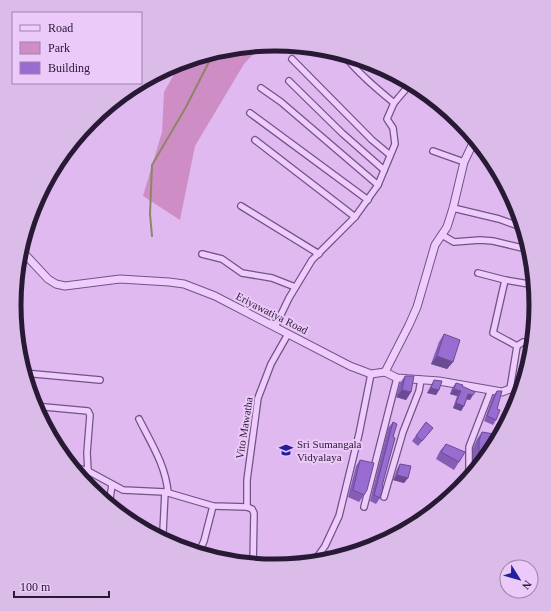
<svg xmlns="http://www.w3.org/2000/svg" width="551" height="611" viewBox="0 0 551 611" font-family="Georgia,serif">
<rect width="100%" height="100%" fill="#e1b9f1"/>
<polygon fill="#cf8dc5" points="262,45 244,64 195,146 180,220 143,196 162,132 164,92 181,62 225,49"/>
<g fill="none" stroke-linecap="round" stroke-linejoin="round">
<polyline stroke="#8e8566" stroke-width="2" points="152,236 150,214 152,165 186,107 214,52"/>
<defs>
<g id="minor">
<path d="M 343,54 C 358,73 376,88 394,103"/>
<polyline points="292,59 372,140 390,155"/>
<polyline points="289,81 342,133 384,170"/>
<polyline points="261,88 281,102 378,185"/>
<polyline points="250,113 368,200"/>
<polyline points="255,140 355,217"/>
<polyline points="473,142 482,147"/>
<polyline points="433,151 464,162"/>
<polyline points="241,206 319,254"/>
<polyline points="453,208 499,219 524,228"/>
<polyline points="442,235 454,242 480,240 493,241 531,250"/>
<polyline points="202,254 222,259 242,273 272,278 295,287"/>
<polyline points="478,273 505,280 529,284 536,292"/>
<polyline points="505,280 493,333 517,346 510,389"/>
<polyline points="275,327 289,298 312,260 355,217 378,185 395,144 393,128 387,119 394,103 411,83"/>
<polyline points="517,346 523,342 533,344"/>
<polyline points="24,373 100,380"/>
<polyline points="34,406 88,411 90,415 87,453 88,471 123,490 165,492 213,506 247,507 252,509 254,513 253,565"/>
<path d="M 139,419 C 151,443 166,466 168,493"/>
<polyline points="71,466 88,471"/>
<polyline points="469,470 469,447 491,390"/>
<polyline points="384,497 403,432 419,391 421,380"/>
<polyline points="100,498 109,500"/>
<polyline points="109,505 112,485"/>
<polyline points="247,507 247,480 258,398 271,364 288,334"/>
<polyline points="364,507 397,378"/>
<polyline points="162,540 163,532 165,492"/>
<polyline points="198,554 204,541 213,506"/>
<polyline points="313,563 325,546 339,516 359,434 371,374"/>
</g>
<g id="tertiary">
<polyline points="21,250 48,279 56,284 65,286 120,279 169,282 184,284 215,296 350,366 371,374 385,372 397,378 439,381 502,392 510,389 522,390"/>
<polyline points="385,372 409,325 417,307 435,245 447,227 453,208 464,162 475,139"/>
</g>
</defs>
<use href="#minor" stroke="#705388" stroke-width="8"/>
<use href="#tertiary" stroke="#705388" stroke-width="9"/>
<use href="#minor" stroke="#eeccfb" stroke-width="5.5"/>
<use href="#tertiary" stroke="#eeccfb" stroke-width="7"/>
</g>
<g fill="#845db5">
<polygon points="444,334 453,362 447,369 431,364 439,342"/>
<polygon points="405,376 411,392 406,400 396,397 400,383"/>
<polygon points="434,380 439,390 436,395 427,393 431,385"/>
<polygon points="456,383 462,386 470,400 467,399 464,406 461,411 453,408 457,396 450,394 452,388"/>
<polygon points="497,391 496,420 493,425 484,421 493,396"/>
<polygon points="393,422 393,437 382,486 380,498 376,504 370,501 388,428"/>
<polygon points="426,422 433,428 418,446 412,441"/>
<polygon points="482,432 488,457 473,461 473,448 477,439"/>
<polygon points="446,444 459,462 454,470 436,459 440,451"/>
<polygon points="360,460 364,495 359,502 348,497 356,466"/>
<polygon points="400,464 408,478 404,483 393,480 397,469"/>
</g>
<g fill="#6b4c93">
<polygon points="437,356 453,362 447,369 431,364"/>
<polygon points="431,388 439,390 436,395 427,393"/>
<polygon points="454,389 461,391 457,396 450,394"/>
<polygon points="402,390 411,392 406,400 396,397"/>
<polygon points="468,394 473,395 470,400 465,399"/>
<polygon points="456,403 464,406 461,411 453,408"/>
<polygon points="479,454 488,457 482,464 473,461"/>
<polygon points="397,475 408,478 404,483 393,480"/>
</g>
<g fill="#996cd2" stroke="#6b4c93">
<polygon points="444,334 460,340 453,362 437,356"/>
<polygon points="405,376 414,376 411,392 402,390"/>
<polygon points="434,380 442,381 439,390 431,388"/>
<polygon points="456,383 463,385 462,386 475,392 473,395 468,394 464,406 456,403 461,391 454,389"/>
<polygon points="497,391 502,391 497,409 500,410 496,420 487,416"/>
<polygon points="393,422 397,424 393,437 395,438 382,486 383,487 380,498 374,495"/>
<polygon points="426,422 433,428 422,441 416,436"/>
<polygon points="482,432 494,434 488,457 479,454 479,441"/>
<polygon points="446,444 465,452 459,462 441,452"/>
<polygon points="360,460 374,463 367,490 364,495 353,490"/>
<polygon points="400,464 411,466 408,478 397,475"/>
</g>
<defs>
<symbol id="school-bare" viewBox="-9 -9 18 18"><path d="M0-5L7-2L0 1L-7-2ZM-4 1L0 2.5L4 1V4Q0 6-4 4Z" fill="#211f9b" stroke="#ebc9f8" stroke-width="2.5" paint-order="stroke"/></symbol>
</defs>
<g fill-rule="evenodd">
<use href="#school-bare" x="276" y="440" width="20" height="20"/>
</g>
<g text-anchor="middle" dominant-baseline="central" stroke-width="4" stroke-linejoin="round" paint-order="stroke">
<g font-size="11" fill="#281935" stroke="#ebc9f8">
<text transform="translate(272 313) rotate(27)">Eriyawatiya Road</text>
<text transform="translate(244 428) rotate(-81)">Vito Mawatha</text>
</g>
<g font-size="11" fill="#281935" stroke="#ebc9f8" text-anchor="start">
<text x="297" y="444">Sri Sumangala<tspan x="297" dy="13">Vidyalaya</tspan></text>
</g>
</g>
<path d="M0 0H551V611H0ZM21 305a254 254 0 1 1 508 0a254 254 0 1 1-508 0Z" fill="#dbbbe8" fill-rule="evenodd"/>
<path fill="none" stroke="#281935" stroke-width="5" d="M21 305a254 254 0 1 1 508 0a254 254 0 1 1-508 0Z"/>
<rect x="12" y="12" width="130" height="72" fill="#ebc9f8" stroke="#9d83aa"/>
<rect x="20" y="25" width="20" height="6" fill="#eeccfb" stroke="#9d83aa"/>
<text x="48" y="32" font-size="12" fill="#281935">Road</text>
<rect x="20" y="42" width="20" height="12" fill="#cf8dc5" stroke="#9d83aa"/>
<text x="48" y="52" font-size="12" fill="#281935">Park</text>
<rect x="20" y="62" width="20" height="12" fill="#996cd2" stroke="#9d83aa"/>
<text x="48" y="72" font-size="12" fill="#281935">Building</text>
<g transform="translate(519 579) rotate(127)"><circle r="19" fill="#ebc9f8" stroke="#9d83aa"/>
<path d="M0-3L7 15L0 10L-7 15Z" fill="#211f9b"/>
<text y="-6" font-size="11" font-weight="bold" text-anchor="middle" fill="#281935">N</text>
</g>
<path d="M14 591v6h95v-6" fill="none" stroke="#281935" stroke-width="2"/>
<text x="20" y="591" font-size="12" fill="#281935" stroke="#ebc9f8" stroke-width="3" paint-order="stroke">100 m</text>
</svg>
